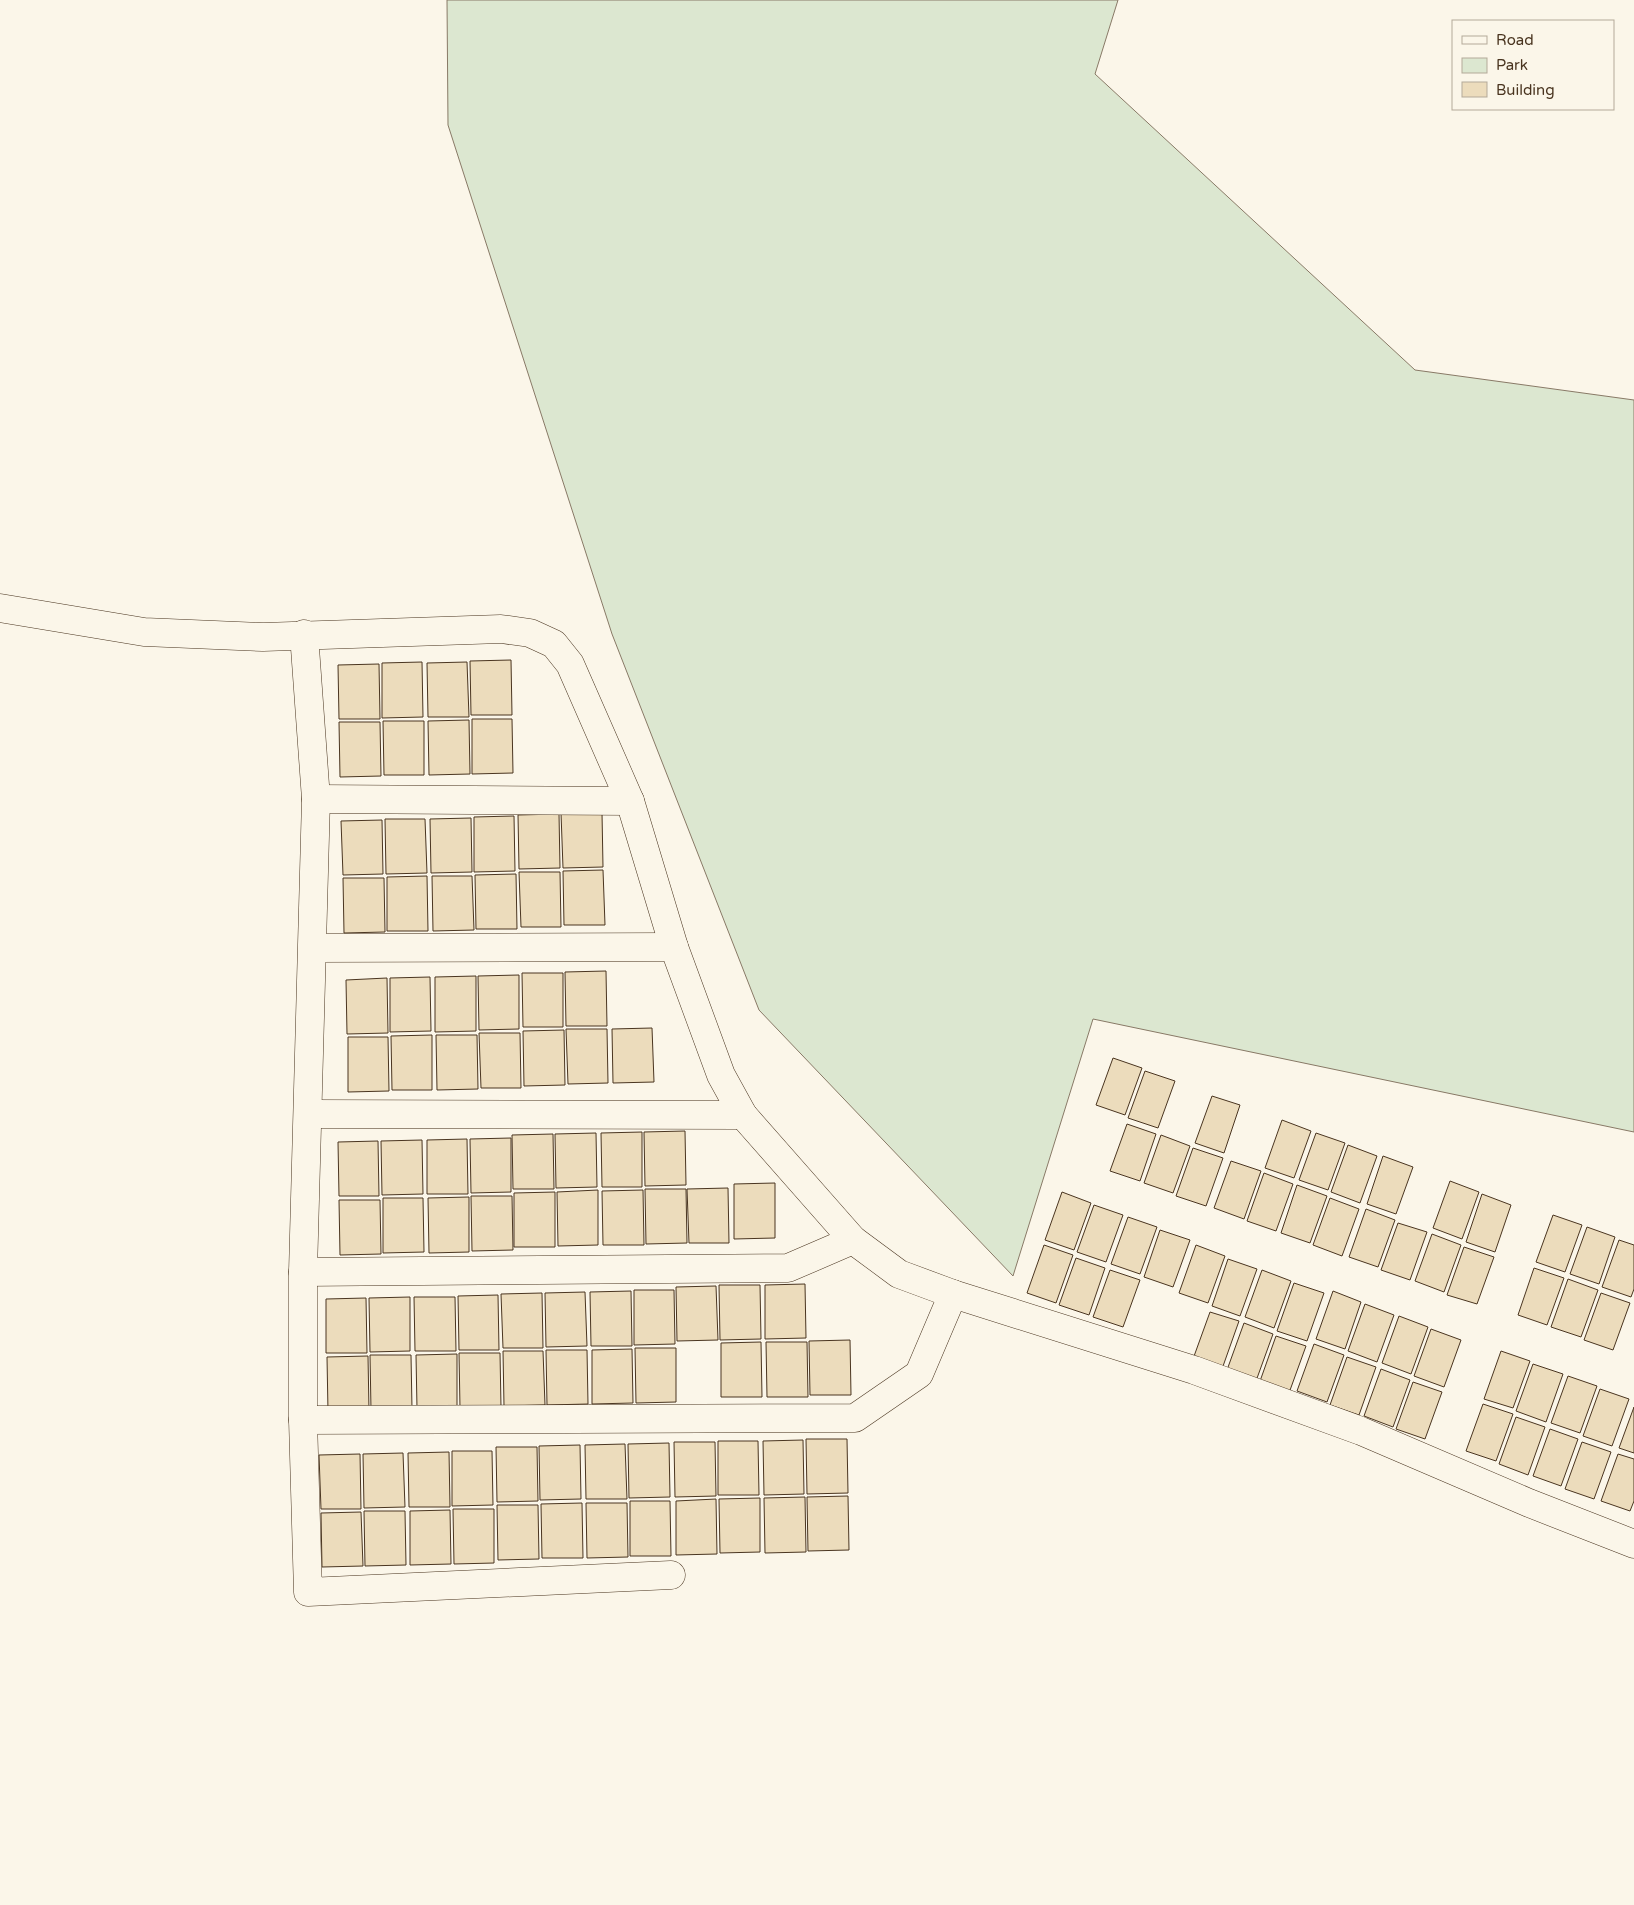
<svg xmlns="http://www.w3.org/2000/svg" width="1634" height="1905" viewBox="0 0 1634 1905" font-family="'Varela Round',sans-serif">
<rect width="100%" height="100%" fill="#fbf6e9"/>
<polygon fill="#dce7d0" stroke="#887966" points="447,0 1118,0 1095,74 1415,370 1634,400 1634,1132 1093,1019 1013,1276 759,1010 612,634 448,125"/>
<g fill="#ecdcbc" stroke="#4a3520">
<polygon points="511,660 512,715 471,715 470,661"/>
<polygon points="422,662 423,717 382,718 382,663"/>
<polygon points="467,662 469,717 428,717 427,663"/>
<polygon points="379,664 380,719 339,719 338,665"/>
<polygon points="472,719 512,719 513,773 472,774"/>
<polygon points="469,720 470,774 429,775 428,721"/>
<polygon points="383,721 424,721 424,775 384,775"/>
<polygon points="339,722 380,722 381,776 340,777"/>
<polygon points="561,813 602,813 603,867 563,868"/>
<polygon points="559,814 560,868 519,869 518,815"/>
<polygon points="514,816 515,871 474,872 474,817"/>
<polygon points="471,818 472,872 431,873 430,819"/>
<polygon points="385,819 425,819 427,873 386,874"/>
<polygon points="382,820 383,874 343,875 341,821"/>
<polygon points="603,870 605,925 564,925 563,871"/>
<polygon points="519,872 560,872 561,927 521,927"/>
<polygon points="516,874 517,929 476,929 475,875"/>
<polygon points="427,876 428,931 387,931 387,877"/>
<polygon points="432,876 472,876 474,930 433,931"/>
<polygon points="343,878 384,878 385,932 344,933"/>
<polygon points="606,971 607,1026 566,1026 565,972"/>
<polygon points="522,973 563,973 563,1027 523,1027"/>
<polygon points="519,975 519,1029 479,1030 478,976"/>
<polygon points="476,976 476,1031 435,1032 435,977"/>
<polygon points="430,977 431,1031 390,1032 390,978"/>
<polygon points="387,978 388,1033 347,1034 346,980"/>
<polygon points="652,1028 654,1082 613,1083 612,1029"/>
<polygon points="566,1029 607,1029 608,1083 568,1084"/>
<polygon points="564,1030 565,1085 524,1086 523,1031"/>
<polygon points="479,1033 520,1033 521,1088 481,1088"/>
<polygon points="432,1035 432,1090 392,1090 391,1036"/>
<polygon points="436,1035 477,1035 478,1089 437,1090"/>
<polygon points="348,1037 388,1037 389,1091 348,1092"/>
<polygon points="1113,1058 1142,1068 1125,1115 1096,1105"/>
<polygon points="1145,1071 1175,1081 1158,1128 1128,1118"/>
<polygon points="1212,1096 1240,1105 1224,1153 1195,1143"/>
<polygon points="1282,1120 1311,1131 1294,1178 1265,1168"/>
<polygon points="1127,1124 1156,1134 1140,1181 1110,1171"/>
<polygon points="685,1131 686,1185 645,1186 644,1132"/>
<polygon points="642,1132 642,1187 602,1187 601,1133"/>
<polygon points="596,1133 597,1187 556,1188 555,1134"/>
<polygon points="1316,1133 1345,1143 1328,1190 1299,1180"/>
<polygon points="553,1134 554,1189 513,1189 512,1135"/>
<polygon points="1161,1135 1190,1146 1173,1193 1144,1183"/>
<polygon points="511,1138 511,1192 471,1193 470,1139"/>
<polygon points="467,1139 468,1194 427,1194 427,1140"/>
<polygon points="422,1140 423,1194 382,1195 381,1141"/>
<polygon points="378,1141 379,1196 339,1196 338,1142"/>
<polygon points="1348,1145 1377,1156 1360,1203 1331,1192"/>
<polygon points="1193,1148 1223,1158 1206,1206 1176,1196"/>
<polygon points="1383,1156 1413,1167 1396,1214 1367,1204"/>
<polygon points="1231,1161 1261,1171 1244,1219 1214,1208"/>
<polygon points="1264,1173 1293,1184 1276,1231 1247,1221"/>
<polygon points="1450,1181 1479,1192 1462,1239 1433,1228"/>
<polygon points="775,1183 775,1238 734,1239 734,1184"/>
<polygon points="1297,1185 1327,1196 1310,1243 1281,1233"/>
<polygon points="728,1188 729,1243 689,1243 687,1189"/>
<polygon points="645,1189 686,1189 687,1243 646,1244"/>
<polygon points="598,1190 598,1245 558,1246 557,1192"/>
<polygon points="643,1190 644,1245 603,1245 602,1191"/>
<polygon points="555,1192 555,1247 514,1247 514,1193"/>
<polygon points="1062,1192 1091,1203 1074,1250 1045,1240"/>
<polygon points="1482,1194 1511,1205 1495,1252 1466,1242"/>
<polygon points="471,1196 512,1196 513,1250 472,1251"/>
<polygon points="469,1197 469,1252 429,1253 428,1198"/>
<polygon points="383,1198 423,1198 424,1252 383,1253"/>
<polygon points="1330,1198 1359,1209 1342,1256 1313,1245"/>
<polygon points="339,1200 380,1200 381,1254 340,1255"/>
<polygon points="1094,1205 1123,1215 1106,1262 1077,1252"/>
<polygon points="1366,1209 1395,1220 1378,1267 1349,1257"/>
<polygon points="1553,1215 1582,1225 1565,1272 1536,1262"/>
<polygon points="1128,1217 1157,1227 1140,1274 1111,1264"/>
<polygon points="1398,1223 1427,1232 1410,1280 1381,1270"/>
<polygon points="1587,1227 1615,1237 1599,1284 1570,1274"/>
<polygon points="1160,1230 1190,1240 1173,1287 1144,1277"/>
<polygon points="1432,1234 1461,1245 1444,1292 1415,1281"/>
<polygon points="1619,1240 1634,1245 1634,1289 1631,1297 1602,1287"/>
<polygon points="1044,1245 1073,1255 1056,1303 1027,1293"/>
<polygon points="1196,1245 1225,1256 1208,1303 1179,1293"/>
<polygon points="1464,1247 1494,1257 1477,1304 1447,1295"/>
<polygon points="1076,1258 1105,1268 1089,1315 1059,1305"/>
<polygon points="1228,1259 1257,1269 1240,1316 1212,1306"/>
<polygon points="1534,1268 1564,1278 1547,1325 1518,1315"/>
<polygon points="1110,1270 1140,1280 1123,1327 1093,1317"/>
<polygon points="1262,1270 1291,1281 1274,1328 1245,1317"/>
<polygon points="1568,1279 1598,1290 1581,1337 1551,1327"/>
<polygon points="1294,1283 1324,1293 1307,1341 1277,1331"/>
<polygon points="805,1284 806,1338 765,1339 765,1285"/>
<polygon points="719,1285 760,1285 761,1339 720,1340"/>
<polygon points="716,1286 718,1340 677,1341 676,1287"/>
<polygon points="634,1290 674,1290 675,1344 634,1345"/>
<polygon points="631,1291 632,1346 591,1346 590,1292"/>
<polygon points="1333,1291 1361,1302 1345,1349 1316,1339"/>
<polygon points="585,1292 587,1346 546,1347 545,1293"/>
<polygon points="542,1293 543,1348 503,1348 501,1294"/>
<polygon points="1601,1293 1630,1303 1613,1350 1584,1340"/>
<polygon points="498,1295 499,1350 459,1350 458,1296"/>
<polygon points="410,1297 410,1351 370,1352 369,1298"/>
<polygon points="414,1297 455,1297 456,1351 415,1351"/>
<polygon points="366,1298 367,1353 326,1353 326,1299"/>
<polygon points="1365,1304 1394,1315 1377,1362 1348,1351"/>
<polygon points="1210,1312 1239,1321 1222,1369 1193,1359"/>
<polygon points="1399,1316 1428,1327 1411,1374 1382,1363"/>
<polygon points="1244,1323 1273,1334 1256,1381 1227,1370"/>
<polygon points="1431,1329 1461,1340 1444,1387 1414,1376"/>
<polygon points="1276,1336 1306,1346 1289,1393 1259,1384"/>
<polygon points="850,1340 851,1395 810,1395 809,1341"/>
<polygon points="761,1342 762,1397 721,1397 721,1343"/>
<polygon points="766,1342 807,1342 808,1397 767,1397"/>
<polygon points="1314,1344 1344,1355 1327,1402 1297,1391"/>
<polygon points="635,1348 676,1348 676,1402 636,1403"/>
<polygon points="632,1349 633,1403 592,1404 592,1350"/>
<polygon points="546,1350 587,1350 588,1404 547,1405"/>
<polygon points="503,1351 543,1351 545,1405 504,1406"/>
<polygon points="1501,1351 1530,1361 1513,1408 1484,1399"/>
<polygon points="459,1353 500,1353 501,1407 460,1408"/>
<polygon points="457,1354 457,1408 417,1409 416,1355"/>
<polygon points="370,1355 411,1355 412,1409 371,1410"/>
<polygon points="368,1356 369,1411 328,1412 327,1357"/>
<polygon points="1347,1357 1376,1367 1359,1415 1330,1405"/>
<polygon points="1533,1364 1563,1374 1546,1422 1516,1411"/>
<polygon points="1381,1369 1410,1380 1393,1427 1364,1416"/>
<polygon points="1568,1376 1597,1386 1580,1433 1551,1423"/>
<polygon points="1413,1382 1442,1392 1425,1439 1396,1429"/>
<polygon points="1600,1389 1629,1399 1612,1446 1583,1436"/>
<polygon points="1483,1404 1513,1414 1496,1461 1466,1451"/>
<polygon points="1634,1407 1634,1453 1619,1448"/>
<polygon points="1516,1417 1545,1427 1528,1475 1499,1464"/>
<polygon points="1550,1429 1578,1439 1561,1486 1533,1476"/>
<polygon points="806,1439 847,1439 848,1493 807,1494"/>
<polygon points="803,1440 804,1494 764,1495 763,1441"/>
<polygon points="718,1441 758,1441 759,1495 718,1495"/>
<polygon points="674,1442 715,1442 716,1496 675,1497"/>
<polygon points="1582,1442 1611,1452 1594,1499 1565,1489"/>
<polygon points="669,1443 670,1497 629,1498 628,1444"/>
<polygon points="625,1444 627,1499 586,1499 585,1445"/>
<polygon points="580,1445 581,1499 540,1500 539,1446"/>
<polygon points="496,1447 537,1447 538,1501 497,1502"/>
<polygon points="452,1451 492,1451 493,1505 452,1506"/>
<polygon points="449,1452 450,1507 409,1507 408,1453"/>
<polygon points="403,1453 405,1507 364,1508 363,1454"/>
<polygon points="360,1454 361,1509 321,1509 319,1455"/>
<polygon points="1618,1454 1634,1459 1634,1501 1630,1511 1601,1501"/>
<polygon points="848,1496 849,1550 808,1551 807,1497"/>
<polygon points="805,1497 806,1552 765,1553 764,1498"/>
<polygon points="760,1498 760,1552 720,1553 719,1499"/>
<polygon points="716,1499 717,1554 676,1555 676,1501"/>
<polygon points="630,1501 670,1501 671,1556 630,1556"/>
<polygon points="582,1503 583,1558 542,1558 541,1504"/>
<polygon points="586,1503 627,1503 628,1557 587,1558"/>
<polygon points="497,1505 538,1505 539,1559 498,1560"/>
<polygon points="453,1509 494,1509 494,1563 454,1564"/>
<polygon points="450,1510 451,1564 410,1565 410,1511"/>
<polygon points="364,1511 405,1511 406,1565 365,1566"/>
<polygon points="361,1512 363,1566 322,1567 321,1513"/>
</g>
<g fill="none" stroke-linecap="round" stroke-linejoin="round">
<defs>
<g id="minor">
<polyline points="0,608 144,632 263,637 501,629 530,633 554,644 570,664 630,801 674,947 721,1075 743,1115 853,1240 899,1274 953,1294 1194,1370 1361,1431 1529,1503 1634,1544"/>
<polyline points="304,634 316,799 303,1272 303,1420 308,1592 671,1575"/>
<polyline points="316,799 630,801"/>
<polyline points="313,948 674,947"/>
<polyline points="309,1114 743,1115"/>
<polyline points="303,1272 788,1268 853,1240"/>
<polyline points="303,1420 855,1418 919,1374 953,1294"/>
</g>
</defs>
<use href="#minor" stroke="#4a3520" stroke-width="29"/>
<use href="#minor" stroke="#fbf6e9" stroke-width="28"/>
</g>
<rect x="1452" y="20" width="162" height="90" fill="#fbf6e9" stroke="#b4a999"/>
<rect x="1462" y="36" width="25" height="8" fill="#fbf6e9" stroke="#b4a999"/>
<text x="1496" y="45" font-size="15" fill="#4a3520">Road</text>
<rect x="1462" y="58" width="25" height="15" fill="#dce7d0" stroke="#b4a999"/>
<text x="1496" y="70" font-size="15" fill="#4a3520">Park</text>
<rect x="1462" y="82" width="25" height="15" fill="#ecdcbc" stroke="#b4a999"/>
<text x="1496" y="95" font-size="15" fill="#4a3520">Building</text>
</svg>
